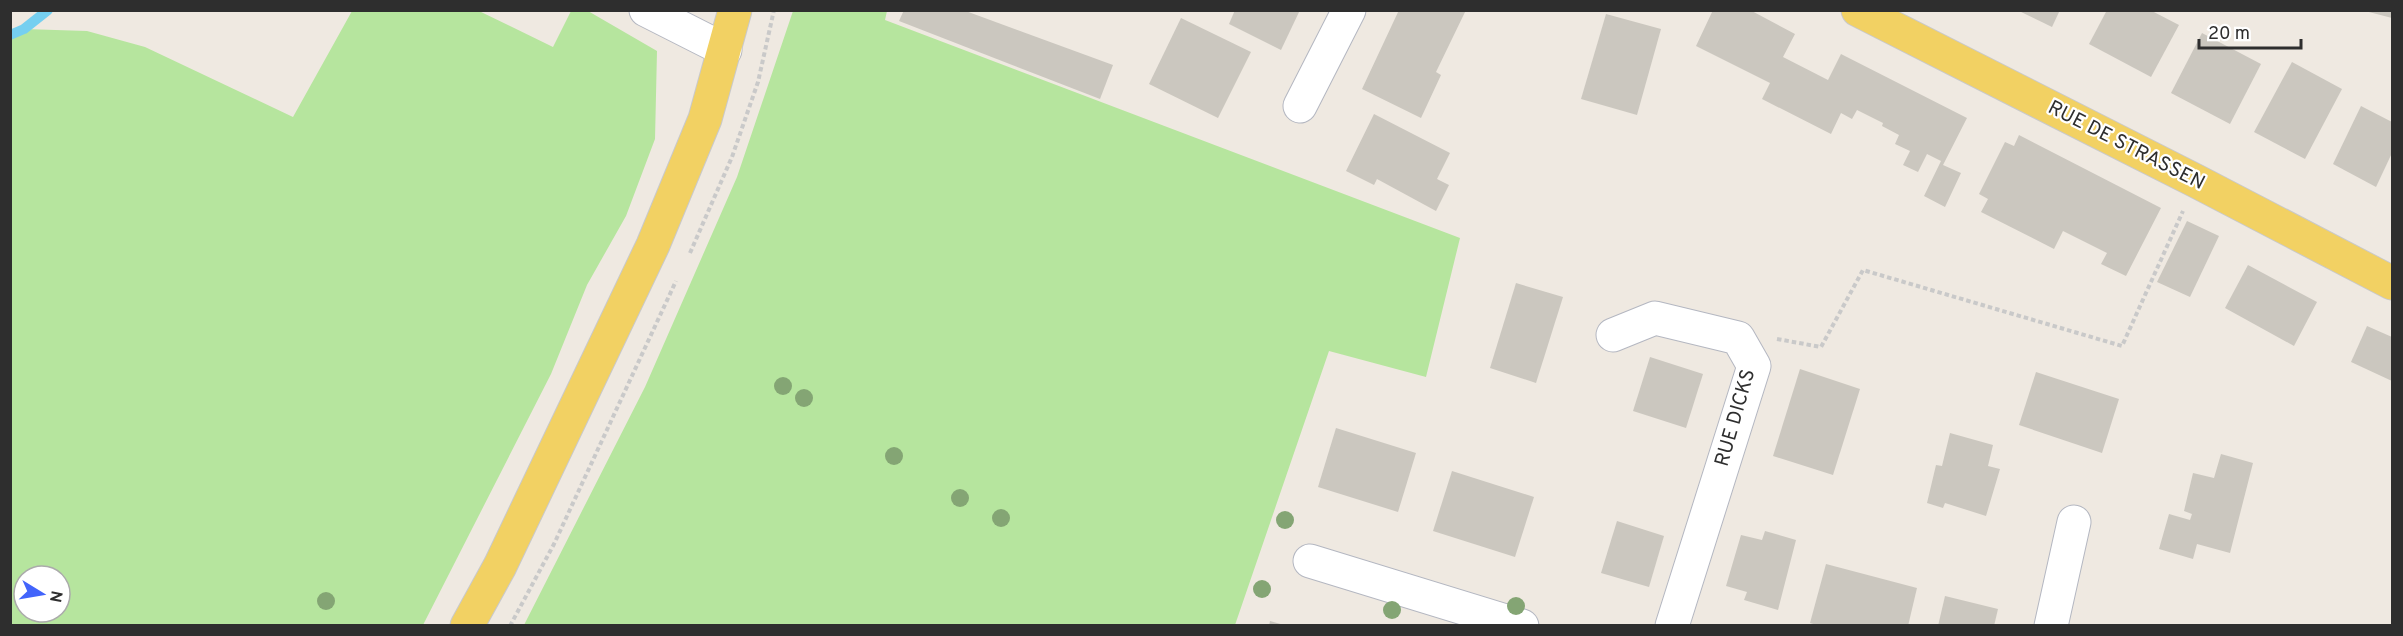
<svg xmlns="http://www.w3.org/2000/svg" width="2403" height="636" viewBox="0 0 2403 636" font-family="Overpass,sans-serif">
<rect width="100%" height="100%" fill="#efe9e1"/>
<g fill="#b6e59e" fill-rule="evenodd">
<path d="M 352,11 L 479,11 L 553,47 L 571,11 L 588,11 L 657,51 L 655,139 L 626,216 L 587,285 L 551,374 L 423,625 L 11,625 L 11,35 L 24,29 L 87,31 L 145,47 L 293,117 ZM 24,576 L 60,576 L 60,612 L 24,612 Z"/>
<polygon points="793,11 887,11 885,20 1460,238 1426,377 1329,351 1235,625 524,625 645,387 737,177"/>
</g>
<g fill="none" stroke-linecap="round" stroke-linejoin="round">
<polyline stroke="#75cff0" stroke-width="10" points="10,35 24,29 48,10"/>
</g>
<g fill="#cbc7bf">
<polygon points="904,10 963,10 1113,65 1100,99 899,21"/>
<polygon points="1235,10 1300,10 1281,50 1229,24"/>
<polygon points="1399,10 1466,10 1436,72 1441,75 1421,118 1362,89"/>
<polygon points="1713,10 1750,10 1795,34 1783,57 1828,80 1841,54 1967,118 1943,165 1961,173 1945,207 1924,196 1941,161 1927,154 1918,172 1903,165 1910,151 1895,144 1899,135 1882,126 1883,123 1857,110 1852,119 1841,113 1831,134 1762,99 1770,83 1696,46"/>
<polygon points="2017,10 2060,10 2052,27"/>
<polygon points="2107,10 2150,10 2179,25 2151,77 2089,44"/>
<polygon points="2392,10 2392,18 2365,11 2365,10"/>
<polygon points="1606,14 1661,29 1637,115 1581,99"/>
<polygon points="1181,18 1251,52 1218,118 1149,84"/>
<polygon points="2202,33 2261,64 2230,124 2171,93"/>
<polygon points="2292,62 2342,89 2305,159 2254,132"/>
<polygon points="2361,106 2392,122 2392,153 2376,187 2333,164"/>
<polygon points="1374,114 1450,153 1437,179 1449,185 1436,211 1377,179 1374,185 1346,171"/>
<polygon points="2019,135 2161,208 2126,276 2101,264 2107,253 2063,231 2054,249 1981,212 1988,199 1979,194 2005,142 2014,146"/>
<polygon points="2187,221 2219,236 2190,297 2157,282"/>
<polygon points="2248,265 2317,302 2294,346 2225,308"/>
<polygon points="1516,283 1563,297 1536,383 1490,368"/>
<polygon points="2367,326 2392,337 2392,381 2351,362"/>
<polygon points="1650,357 1703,374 1686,428 1633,411"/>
<polygon points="1800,369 1860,389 1833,475 1773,456"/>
<polygon points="2036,372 2119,399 2102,453 2019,425"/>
<polygon points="1336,428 1416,453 1398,512 1318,487"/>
<polygon points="1950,433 1993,445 1988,466 2000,469 1986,516 1945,503 1943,508 1927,503 1936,465 1942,466"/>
<polygon points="2221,454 2253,463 2230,553 2197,544 2193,559 2159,549 2169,514 2190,520 2192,514 2184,511 2193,473 2214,478"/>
<polygon points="1452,471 1534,497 1515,557 1433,531"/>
<polygon points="1617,521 1664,536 1649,587 1601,573"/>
<polygon points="1765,531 1796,540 1778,610 1744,600 1747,592 1726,586 1741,535 1762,540"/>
<polygon points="1826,564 1917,588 1908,626 1820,626 1810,623"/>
<polygon points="1945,596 1998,609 1994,626 1938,626"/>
<polygon points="1270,621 1284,625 1284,626 1269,626"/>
</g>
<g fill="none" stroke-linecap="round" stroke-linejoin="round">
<defs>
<g id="minor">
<polyline points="646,10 725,50"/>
<polyline points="1300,106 1349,10"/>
<polyline points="1613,335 1655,318 1738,338 1754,366 1672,626"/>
<polyline points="1310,561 1522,626"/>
<polyline points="2051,626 2074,522"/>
</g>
<g id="major">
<polyline points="1858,10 2196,181 2392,283"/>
<polyline points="467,626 500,566 653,245 705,119 735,10"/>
</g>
</defs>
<use href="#minor" stroke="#b4b7c1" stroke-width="35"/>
<use href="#major" stroke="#c9c9c9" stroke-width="35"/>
<g stroke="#c9c9c9" stroke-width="4" stroke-dasharray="4.5 3" stroke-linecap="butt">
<polyline points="690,253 732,157 758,82 774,10"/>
<polyline points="1777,339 1821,347 1863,270 2122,346 2183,211"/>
<polyline points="510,626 554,544 676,281"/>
</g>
<use href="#minor" stroke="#fff" stroke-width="33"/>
<use href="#major" stroke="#f2d163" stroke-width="33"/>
</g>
<g fill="#84a574">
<circle cx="783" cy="386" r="9"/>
<circle cx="804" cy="398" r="9"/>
<circle cx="894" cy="456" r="9"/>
<circle cx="960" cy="498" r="9"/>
<circle cx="1001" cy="518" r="9"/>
<circle cx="1285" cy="520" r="9"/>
<circle cx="1262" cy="589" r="9"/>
<circle cx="326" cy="601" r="9"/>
<circle cx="1516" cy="606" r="9"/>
<circle cx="1392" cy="610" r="9"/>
</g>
<g text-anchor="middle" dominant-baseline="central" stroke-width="4.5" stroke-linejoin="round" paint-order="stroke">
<g font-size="20" fill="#2e2e2e" stroke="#fff">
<text transform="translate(2126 146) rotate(27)">RUE DE STRASSEN</text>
<text transform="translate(1736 418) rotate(-74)">RUE DICKS</text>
</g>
</g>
<rect width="2403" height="636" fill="none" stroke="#2e2e2e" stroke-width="24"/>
<g transform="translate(42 594) rotate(101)"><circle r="28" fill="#ffffff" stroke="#ababab" stroke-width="1.5"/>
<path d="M0-4.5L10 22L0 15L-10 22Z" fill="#4264fb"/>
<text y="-9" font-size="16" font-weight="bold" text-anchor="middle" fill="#2e2e2e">N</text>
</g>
<path d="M2199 39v9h102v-9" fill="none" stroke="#2e2e2e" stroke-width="3"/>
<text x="2208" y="39" font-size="18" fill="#2e2e2e" stroke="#ffffff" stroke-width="4.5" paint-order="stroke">20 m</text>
</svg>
